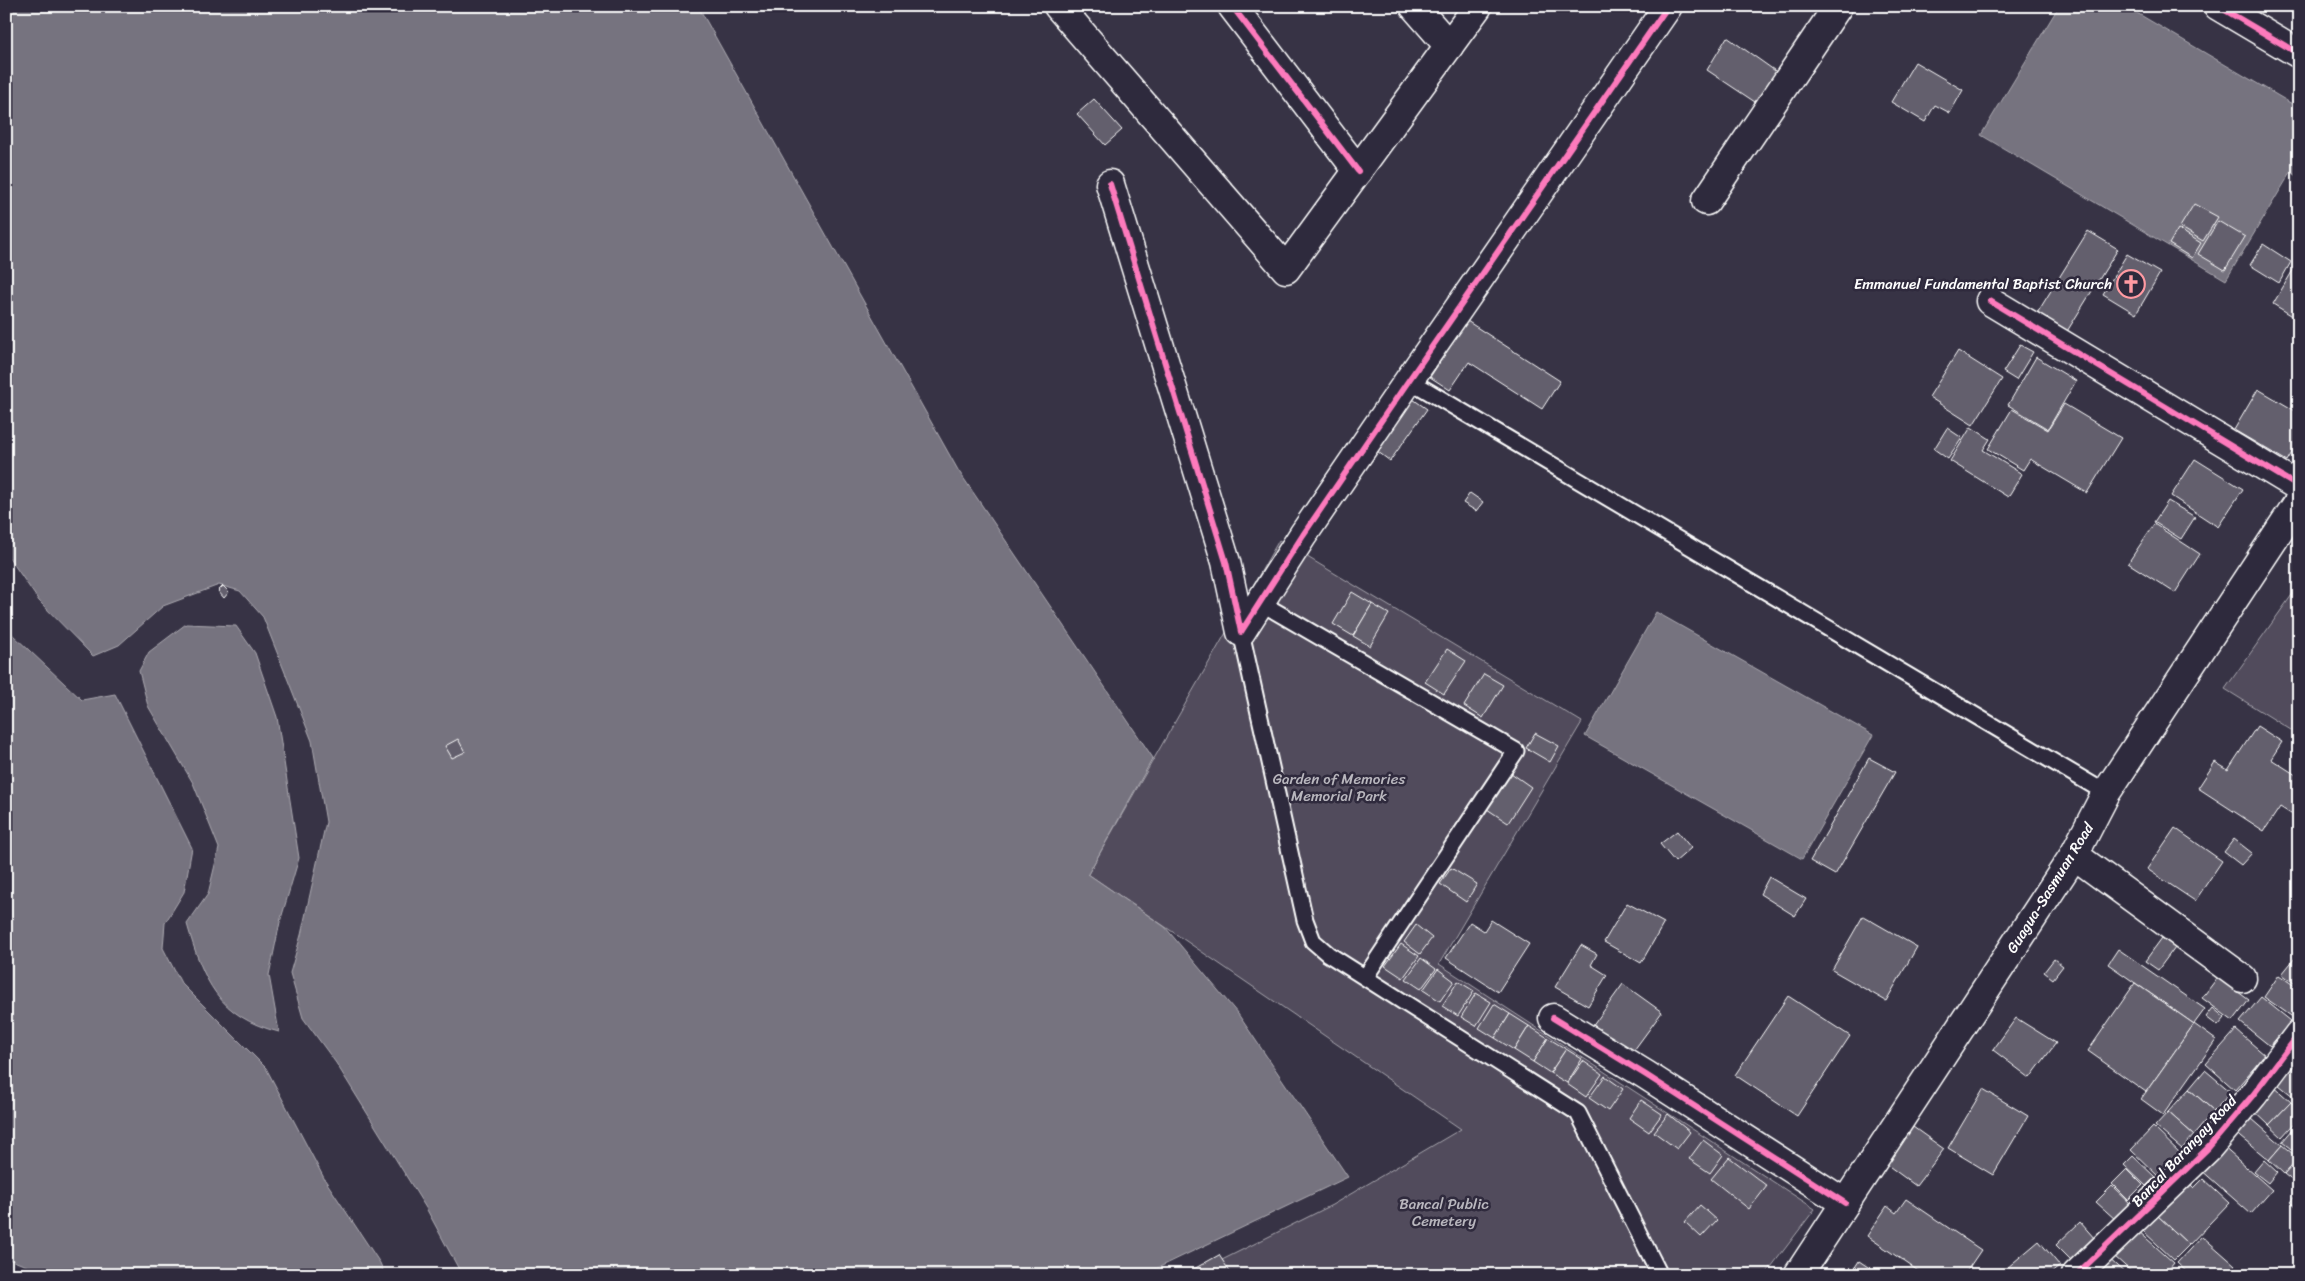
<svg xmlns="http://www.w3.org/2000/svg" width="2305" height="1281" viewBox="0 0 2305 1281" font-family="Sriracha,sans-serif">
<rect width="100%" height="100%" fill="#373345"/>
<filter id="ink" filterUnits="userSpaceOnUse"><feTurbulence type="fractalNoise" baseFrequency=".02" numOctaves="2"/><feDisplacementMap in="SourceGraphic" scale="10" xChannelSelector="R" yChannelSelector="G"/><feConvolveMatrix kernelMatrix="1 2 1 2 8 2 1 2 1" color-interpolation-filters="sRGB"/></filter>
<g filter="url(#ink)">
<g fill="#514c5c" stroke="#a8a6ae">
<polygon points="1279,540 1582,722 1439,964 1815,1209 1765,1275 1210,1275 1206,1268 1332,1205 1461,1129 1088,874"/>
<polygon points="2299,585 2299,735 2225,689"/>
</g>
<g fill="#76737f" stroke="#adabb2">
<polygon points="6,6 698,6 958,470 1153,758 1088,874 1165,927 1238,1014 1348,1177 1143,1275 462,1275 426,1208 336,1063 303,1018 290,973 301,935 326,822 312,741 263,617 240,591 219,585 163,606 119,645 93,656 39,601 6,553"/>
<polygon points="2059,6 2125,6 2299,108 2299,177 2291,172 2226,280 1981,135"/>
<polygon points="1656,612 1873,735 1802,859 1585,736"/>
<path d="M 186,624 L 236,626 L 255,653 L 277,717 L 299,858 L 280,922 L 269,975 L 279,1032 C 218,1017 203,980 187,924 L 208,894 L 219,848 L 193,783 L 148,706 L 139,671 L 149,652 Z"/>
<polygon points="6,625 13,635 82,700 115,694 192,848 184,892 165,923 163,948 181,983 266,1068 325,1180 380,1263 385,1275 49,1275 6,1258"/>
</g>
<g fill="#635f6d" stroke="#fff">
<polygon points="1727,37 1781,75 1761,106 1707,70"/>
<polygon points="1915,62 1963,90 1950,113 1935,105 1925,122 1891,102"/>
<polygon points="1094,99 1122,130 1105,145 1077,114"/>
<polygon points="2194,204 2218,217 2203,241 2180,227"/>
<polygon points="2218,221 2245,237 2225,270 2198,254"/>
<polygon points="2178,229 2201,243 2192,258 2169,244"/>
<polygon points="2088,231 2118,249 2061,341 2031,323"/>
<polygon points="2263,244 2291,262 2279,283 2250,265"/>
<polygon points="2127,254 2160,273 2136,314 2103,294"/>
<polygon points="2299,260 2299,320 2273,304"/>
<polygon points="1467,321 1560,381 1542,409 1469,362 1450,390 1430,377"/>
<polygon points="2020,345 2033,352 2016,380 2003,372"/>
<polygon points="1958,351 2002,379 1973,425 1929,397"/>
<polygon points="2036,357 2076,381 2048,429 2008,405"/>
<polygon points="2258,389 2299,413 2299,441 2287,461 2234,430"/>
<polygon points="1410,397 1427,409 1390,461 1373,448"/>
<polygon points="2064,404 2121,438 2087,493 2030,459 2023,470 1988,449 2012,409 2048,430"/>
<polygon points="1971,427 1990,439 1983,450 2022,474 2008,497 1950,461"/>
<polygon points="1947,428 1962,438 1948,459 1934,449"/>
<polygon points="2195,459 2243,489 2218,527 2171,496"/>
<polygon points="1470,493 1483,502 1476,511 1463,503"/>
<polygon points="2168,501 2195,517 2181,539 2154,522"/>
<polygon points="2154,524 2200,554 2175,593 2128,563"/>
<polygon points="223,586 229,592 224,598 218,591"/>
<polygon points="1352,592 1372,604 1353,636 1333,624"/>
<polygon points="1372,604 1389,614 1370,646 1353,636"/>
<polygon points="1447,649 1466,661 1444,694 1425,682"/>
<polygon points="1484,674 1503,685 1483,718 1464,706"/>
<polygon points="2257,726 2282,742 2271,759 2299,777 2299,819 2280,807 2264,831 2198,788 2215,762 2228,770"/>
<polygon points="1535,733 1559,746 1550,762 1526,748"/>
<polygon points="458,739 465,752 452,758 445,746"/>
<polygon points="1869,758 1895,772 1835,875 1810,861"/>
<polygon points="1511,773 1531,787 1508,823 1487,809"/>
<polygon points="2175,828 2222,861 2195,901 2147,869"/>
<polygon points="1677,831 1691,848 1675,862 1660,844"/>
<polygon points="2234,839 2252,853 2241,865 2224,852"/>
<polygon points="1451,868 1477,884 1466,902 1440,884"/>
<polygon points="1769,877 1806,899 1795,916 1760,894"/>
<polygon points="1627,903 1664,923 1641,963 1604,942"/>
<polygon points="1863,916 1917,947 1886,1001 1832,970"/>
<polygon points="1491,920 1529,944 1498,992 1446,958 1470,922 1484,931"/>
<polygon points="1416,925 1432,938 1420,954 1404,942"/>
<polygon points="2162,938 2175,947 2158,970 2145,961"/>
<polygon points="1401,944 1419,956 1403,978 1385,966"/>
<polygon points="1581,945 1597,954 1591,965 1607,975 1588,1006 1555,987"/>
<polygon points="2118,949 2205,1009 2194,1024 2108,964"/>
<polygon points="2299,953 2299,987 2282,974"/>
<polygon points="1421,958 1436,969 1421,989 1406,979"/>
<polygon points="2054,959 2063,966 2053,979 2044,972"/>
<polygon points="1438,969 1454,981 1440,1001 1423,990"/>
<polygon points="2279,975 2299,989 2299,1011 2294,1018 2264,997"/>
<polygon points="2218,977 2249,1000 2233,1021 2202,998"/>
<polygon points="1458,981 1474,991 1458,1016 1442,1006"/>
<polygon points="2135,983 2194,1024 2146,1092 2088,1051"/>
<polygon points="1623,984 1662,1012 1626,1061 1587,1034"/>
<polygon points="1476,993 1491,1002 1476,1026 1461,1017"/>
<polygon points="1788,996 1850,1036 1797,1116 1735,1075"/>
<polygon points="2261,997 2291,1021 2270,1046 2240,1022"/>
<polygon points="1494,1004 1510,1014 1495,1038 1479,1028"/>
<polygon points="2213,1008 2225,1018 2218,1026 2206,1017"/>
<polygon points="1510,1014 1529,1026 1514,1050 1495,1038"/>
<polygon points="2016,1018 2056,1043 2030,1078 1993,1050"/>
<polygon points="2194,1024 2216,1040 2163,1115 2141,1099"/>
<polygon points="1529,1026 1548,1038 1533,1062 1514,1050"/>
<polygon points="2236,1030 2265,1055 2235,1090 2206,1064"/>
<polygon points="1548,1038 1566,1049 1550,1073 1533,1062"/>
<polygon points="1566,1049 1582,1059 1567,1083 1550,1073"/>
<polygon points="2292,1060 2299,1065 2299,1101 2274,1081"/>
<polygon points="1583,1061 1602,1074 1586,1097 1567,1084"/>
<polygon points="2205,1070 2231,1092 2214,1111 2189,1089"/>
<polygon points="1605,1076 1623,1089 1608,1111 1589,1098"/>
<polygon points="2271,1084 2291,1102 2269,1125 2249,1106"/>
<polygon points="1983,1089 2028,1116 1993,1175 1948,1148"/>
<polygon points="2189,1089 2214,1111 2194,1135 2168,1112"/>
<polygon points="1641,1100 1662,1114 1649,1132 1629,1118"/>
<polygon points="2291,1102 2299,1110 2299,1118 2282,1137 2269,1125"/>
<polygon points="2168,1112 2194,1135 2182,1149 2155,1126"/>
<polygon points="2244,1112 2282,1145 2269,1160 2230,1128"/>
<polygon points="1668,1114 1690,1132 1677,1149 1654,1132"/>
<polygon points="2299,1122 2299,1155 2282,1142"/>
<polygon points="1913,1127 1944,1149 1916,1186 1886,1164"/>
<polygon points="2153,1127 2182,1155 2160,1178 2131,1150"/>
<polygon points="1703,1140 1723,1155 1710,1173 1689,1159"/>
<polygon points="2221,1145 2272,1190 2251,1214 2200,1169"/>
<polygon points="2282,1145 2298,1158 2284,1174 2269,1160"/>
<polygon points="2133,1156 2155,1177 2146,1186 2124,1165"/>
<polygon points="1729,1157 1767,1186 1749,1209 1711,1179"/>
<polygon points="2298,1158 2299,1159 2299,1186 2284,1174"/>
<polygon points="2264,1160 2277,1172 2268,1183 2254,1172"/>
<polygon points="2127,1169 2143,1185 2128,1200 2112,1184"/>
<polygon points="2184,1178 2194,1188 2203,1179 2229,1203 2189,1245 2158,1216 2173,1199"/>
<polygon points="2112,1186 2131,1204 2116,1220 2096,1202"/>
<polygon points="2299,1192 2299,1210 2290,1202"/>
<polygon points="1906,1199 1981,1250 1964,1275 1924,1275 1867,1236 1887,1206 1896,1213"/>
<polygon points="1700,1205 1717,1220 1701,1237 1685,1222"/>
<polygon points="2158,1216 2189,1245 2174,1260 2143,1231"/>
<polygon points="2080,1222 2095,1239 2072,1261 2056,1245"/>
<polygon points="2137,1230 2174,1263 2164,1275 2135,1275 2114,1256"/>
<polygon points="2202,1236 2235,1265 2226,1275 2190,1275 2177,1263"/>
<polygon points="2039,1241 2060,1266 2049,1275 2013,1275 2007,1268"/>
<polygon points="1219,1255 1232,1275 1194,1275 1192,1270"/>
<polygon points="2107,1257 2127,1275 2090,1275"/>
<polygon points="1859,1261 1880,1275 1850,1275"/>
</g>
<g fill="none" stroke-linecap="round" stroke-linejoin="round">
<defs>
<g id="service">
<polyline points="1409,380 2106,793"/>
<polyline points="1261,603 1516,751 1366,976"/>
<polyline points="1241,632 1305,920 1313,941 1328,954 1578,1113 1660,1275"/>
</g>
<g id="minor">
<polyline points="1058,6 1286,269 1478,6"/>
<polyline points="1232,6 1358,171"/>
<polyline points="1414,6 1449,46"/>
<polyline points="2218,6 2299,54"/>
<polyline points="1110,184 1226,562 1241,632 1303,535 1409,380 1668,6"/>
<polyline points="1706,201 1838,6"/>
<polyline points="1990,301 2299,487"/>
<polyline points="2074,855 2242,978"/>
<polyline points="1553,1018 1646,1075 1845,1203"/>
<polyline points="2076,1275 2208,1148 2253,1095 2299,1034"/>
</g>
<polyline id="secondary" points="1798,1275 2074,855 2106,793 2299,501"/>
</defs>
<use href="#service" stroke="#fff" stroke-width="19"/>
<use href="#minor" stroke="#fff" stroke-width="31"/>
<use href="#secondary" stroke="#fff" stroke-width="31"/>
<use href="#service" stroke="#2f2a3d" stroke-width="15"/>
<use href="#minor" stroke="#2f2a3d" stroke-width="28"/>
<use href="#secondary" stroke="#2f2a3d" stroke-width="28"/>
<defs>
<g id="cycleway">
<polyline points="1232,6 1358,171"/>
<polyline points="2218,6 2299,54"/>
<polyline points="1110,184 1226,562 1241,632 1303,535 1409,380 1668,6"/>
<polyline points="1990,301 2299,487"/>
<polyline points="1553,1018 1646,1075 1845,1203"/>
<polyline points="2076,1275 2208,1148 2253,1095 2299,1034"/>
</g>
</defs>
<use href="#cycleway" stroke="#2f2a3d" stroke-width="9"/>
<use href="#cycleway" stroke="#fd7abc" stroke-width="6"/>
</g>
</g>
<defs>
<symbol id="church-ring" viewBox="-11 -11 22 22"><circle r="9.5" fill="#2f2a3d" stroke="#ff9aa2" stroke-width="1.5"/><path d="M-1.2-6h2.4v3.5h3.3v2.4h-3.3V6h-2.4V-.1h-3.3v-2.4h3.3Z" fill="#ff9aa2"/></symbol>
</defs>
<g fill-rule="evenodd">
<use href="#church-ring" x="2115" y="268" width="32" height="32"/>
</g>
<g text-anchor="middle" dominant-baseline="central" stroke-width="5" stroke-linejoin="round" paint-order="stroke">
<g font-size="15" fill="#fff" stroke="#2f2a3d" text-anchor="end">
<text x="2112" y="284">Emmanuel Fundamental Baptist Church</text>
</g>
<g font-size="15" fill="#b9b7be" stroke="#2f2a3d">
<text x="1339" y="779">Garden of Memories<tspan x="1339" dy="17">Memorial Park</tspan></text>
<text x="1444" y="1204">Bancal Public<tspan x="1444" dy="17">Cemetery</tspan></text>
</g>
<g font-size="15" fill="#fff" stroke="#2f2a3d">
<text transform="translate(2050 888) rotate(-58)">Guagua-Sasmuan Road</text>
<text transform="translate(2184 1151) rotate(-47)">Bancal Barangay Road</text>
</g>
</g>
<rect width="2305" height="1281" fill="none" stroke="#2f2a3d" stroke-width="25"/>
<rect x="12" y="12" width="2280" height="1256" fill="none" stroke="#fff" stroke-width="2" filter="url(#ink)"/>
</svg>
